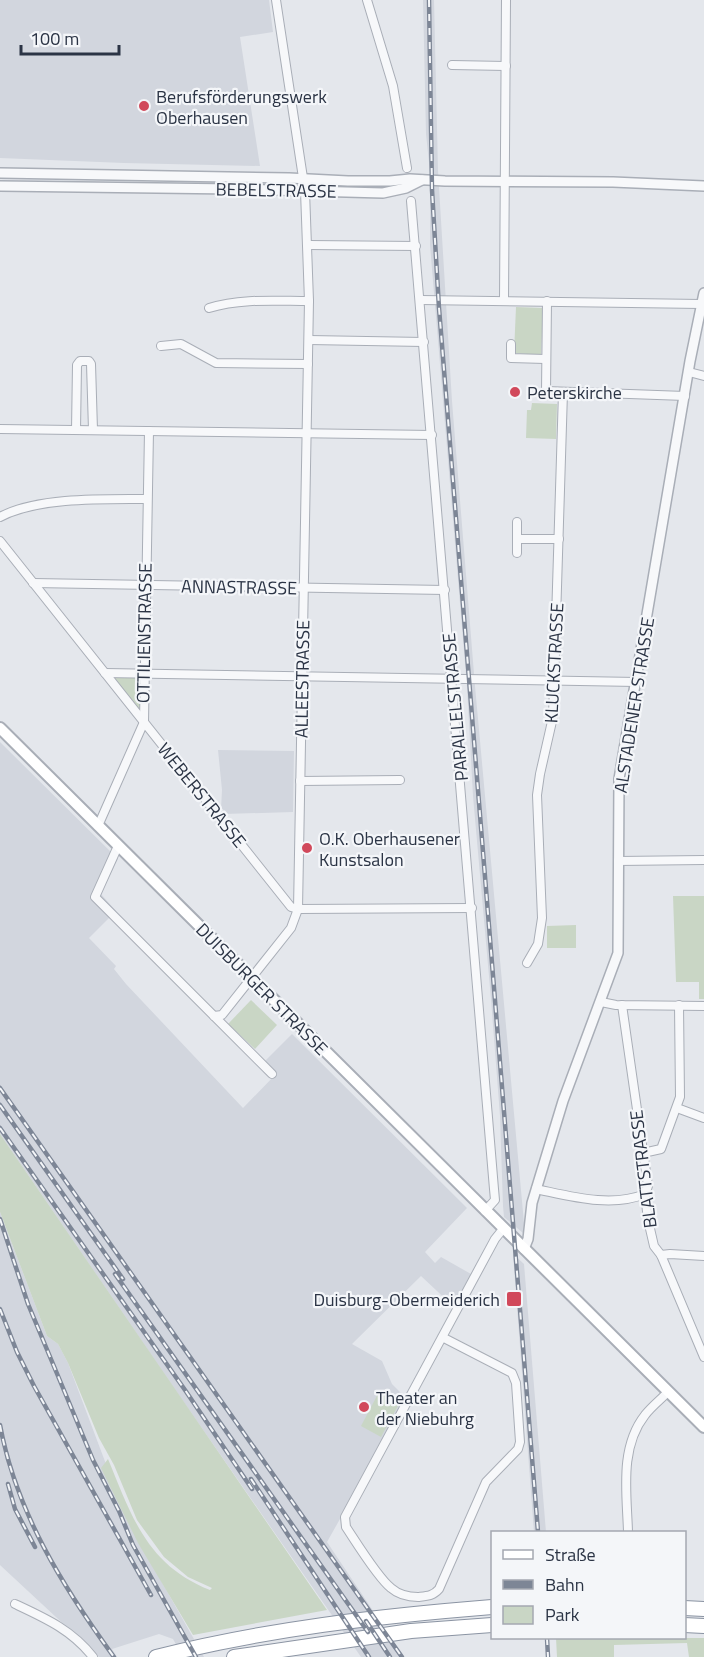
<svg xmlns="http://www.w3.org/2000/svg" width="704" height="1657" viewBox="0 0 704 1657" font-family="'Titillium Web',sans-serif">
<rect width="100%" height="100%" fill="#e4e7ec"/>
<g fill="#d2d6de">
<polygon points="0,0 269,0 273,32 240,37 260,166 124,163 0,158"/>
<polygon points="423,0 434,0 438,171 452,401 475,686 524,1223 523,1233 504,1217 503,1206 500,1116 491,999 473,796 467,687 430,245 430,172 426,134"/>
<polygon points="0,742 118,859 101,894 116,911 89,938 116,966 114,969 126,984 243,1108 277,1073 265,1061 292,1034 467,1208 425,1252 435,1263 441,1257 471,1274 453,1306 421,1276 352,1344 382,1361 392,1384 406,1398 406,1402 327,1542 404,1657 361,1657 183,1401 0,1134"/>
<polygon points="218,750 294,751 293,812 224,814 223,809 221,809 222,790"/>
<polygon points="0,1212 47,1336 58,1344 68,1363 127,1520 204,1657 183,1657 173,1639 159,1634 112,1649 117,1657 99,1657 0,1565"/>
<polygon points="513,1254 524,1264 546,1532 534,1532"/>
</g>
<g fill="#c9d6c5">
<polygon points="516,307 543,308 541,355 514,353"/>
<polygon points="532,403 557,404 556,439 526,438 527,410 531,410"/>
<polygon points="105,673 144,674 144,722"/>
<polygon points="673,896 704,896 704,999 699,999 699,982 676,982"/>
<polygon points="576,925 576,948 547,948 547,926"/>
<polygon points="251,1000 277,1025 255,1049 228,1024"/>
<path d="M 0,1134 L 327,1610 L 193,1635 L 138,1543 L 101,1468 L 108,1459 C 132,1517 147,1565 210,1590 L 212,1588 L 188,1577 L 164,1557 L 137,1520 L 114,1465 L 99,1438 L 68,1363 L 58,1344 L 47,1336 L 0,1212 Z"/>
<polygon points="379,1392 400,1402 381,1437 361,1426"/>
<polygon points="556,1638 704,1638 704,1657 689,1657 687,1643 614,1645 614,1657 557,1657"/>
</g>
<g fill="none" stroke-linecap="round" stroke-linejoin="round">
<defs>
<g id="minor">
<polyline points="367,0 393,86 407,168"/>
<polyline points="452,65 506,66"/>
<polyline points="411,201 494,1189 495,1200 485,1211"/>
<polyline points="309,245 416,246"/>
<polyline points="421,300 701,304"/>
<polyline points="504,300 506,0"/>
<polyline points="547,301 546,391 685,396"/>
<path d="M 209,308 C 241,298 276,301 309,301"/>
<polyline points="309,340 424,342"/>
<polyline points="511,344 511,358 545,359"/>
<polyline points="161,346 181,344 216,363 308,364"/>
<polyline points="689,372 704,376"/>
<polyline points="0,429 432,435"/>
<polyline points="76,430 77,365 80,361 89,361 91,364 93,430"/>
<path d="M 0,517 C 37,497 105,499 147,499"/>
<polyline points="517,539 559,539"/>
<polyline points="0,541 291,907 298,909 472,908"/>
<polyline points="517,553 517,522"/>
<polyline points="33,583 445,590"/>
<polyline points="105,673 637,682"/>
<polyline points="300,781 400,780"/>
<polyline points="98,826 144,722 149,431"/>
<polyline points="118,846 95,897 272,1074"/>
<polyline points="618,861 704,860"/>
<polyline points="527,963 538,944 542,918 537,795 540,774 553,717 563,392"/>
<polyline points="601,1002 616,1005 704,1006"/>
<polyline points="622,1005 648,1186 645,1194 648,1220 654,1246 661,1255 704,1357"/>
<polyline points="214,1016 222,1015 291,928 298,909 309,301 305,191 276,0"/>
<polyline points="677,1108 704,1118"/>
<polyline points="643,1153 661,1149 680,1097 679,1005"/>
<path d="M 536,1189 C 570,1196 611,1208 645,1194"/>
<polyline points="661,1255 670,1254 704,1256"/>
<path d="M 442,1337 L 512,1373 L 516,1383 L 520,1442 L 518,1449 L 486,1482 L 439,1589 C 433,1596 427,1596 418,1597 C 408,1597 399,1595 391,1588 C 378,1578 356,1542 346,1527 L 345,1517 L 495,1239 L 503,1229"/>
<path d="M 628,1532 C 627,1494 619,1448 645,1415 C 651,1407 660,1400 668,1392"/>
<path d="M 15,1604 C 45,1618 72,1630 93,1657"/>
</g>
<g id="tertiary">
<polyline points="0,173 289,178 348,181 390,181 410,179 445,181 613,182 704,186"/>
<polyline points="0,186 235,189 383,193 406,188 422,180"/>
<polyline points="524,1249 528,1239 532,1203 563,1101 618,953 619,779 690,361 704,293"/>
</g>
<polyline id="secondary" points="0,728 704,1427"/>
<g id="motorway">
<polyline points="684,1608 704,1609"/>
<polyline points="684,1625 704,1626"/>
<path d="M 156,1657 C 267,1629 379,1616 492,1607"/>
<polyline points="234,1657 411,1631 492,1625"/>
</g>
</defs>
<use href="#minor" stroke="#a9aeb7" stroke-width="10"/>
<use href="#tertiary" stroke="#a9aeb7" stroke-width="12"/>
<use href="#secondary" stroke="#a9aeb7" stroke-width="14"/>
<use href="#motorway" stroke="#8b94a3" stroke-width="16"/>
<use href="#minor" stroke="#f7f8fa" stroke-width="8"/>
<use href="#tertiary" stroke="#f7f8fa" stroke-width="9"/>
<use href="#secondary" stroke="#fff" stroke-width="10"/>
<use href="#motorway" stroke="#fff" stroke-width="14"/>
<defs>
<g id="rail">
<polyline points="429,0 432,190 439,308 538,1532"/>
<polyline points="0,1088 402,1657"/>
<polyline points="0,1105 123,1279"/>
<polyline points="0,1128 185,1390 252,1489"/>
<polyline points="0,1219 28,1304 93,1460 119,1511 133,1545 196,1657"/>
<polyline points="115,1274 368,1632"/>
<polyline points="0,1309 17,1352 34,1386 151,1595"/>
<path d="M 0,1425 C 16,1512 63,1587 114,1657"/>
<polyline points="251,1479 369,1657"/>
<polyline points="8,1484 15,1509 35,1547"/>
<polyline points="366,1621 390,1657"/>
<polyline points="547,1638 548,1657"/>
</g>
</defs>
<use href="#rail" stroke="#7d8696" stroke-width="4.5"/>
<use href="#rail" stroke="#f4f6f9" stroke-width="2" stroke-dasharray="7" stroke-linecap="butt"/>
</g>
<g fill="#d1495b" stroke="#f4f6f9" stroke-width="2">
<circle cx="144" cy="106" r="6"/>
<circle cx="515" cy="392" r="6"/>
<circle cx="307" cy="848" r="6"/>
<rect x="506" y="1291" width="16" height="16" rx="3"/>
<circle cx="364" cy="1407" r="6"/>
</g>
<g text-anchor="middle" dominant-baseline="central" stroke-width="4.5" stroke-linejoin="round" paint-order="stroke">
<g font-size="18" fill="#2b3445" stroke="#f4f6f9" text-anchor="start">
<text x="156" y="96">Berufsförderungswerk<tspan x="156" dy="21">Oberhausen</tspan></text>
<text x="527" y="392">Peterskirche</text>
<text x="319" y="838">O.K. Oberhausener<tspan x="319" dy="21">Kunstsalon</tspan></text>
<text x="500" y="1299" text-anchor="end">Duisburg-Obermeiderich</text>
<text x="376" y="1397">Theater an<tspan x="376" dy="21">der Niebuhrg</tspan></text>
</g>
<g font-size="18" fill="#2b3445" stroke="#f4f6f9">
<text transform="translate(276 190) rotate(1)">BEBELSTRASSE</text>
<text transform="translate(239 587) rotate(1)">ANNASTRASSE</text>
<text transform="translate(144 633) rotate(-89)">OTTILIENSTRASSE</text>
<text transform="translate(554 663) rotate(-87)">KLUCKSTRASSE</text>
<text transform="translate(302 679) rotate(-89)">ALLEESTRASSE</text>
<text transform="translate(634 705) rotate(-81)">ALSTADENER STRASSE</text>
<text transform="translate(455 707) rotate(-95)">PARALLELSTRASSE</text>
<text transform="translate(202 795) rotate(51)">WEBERSTRASSE</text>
<text transform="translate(262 989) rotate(45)">DUISBURGER STRASSE</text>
<text transform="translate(643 1169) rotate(-97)">BLATTSTRASSE</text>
</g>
</g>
<rect x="491" y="1531" width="195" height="108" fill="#f4f6f9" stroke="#a4a8b1" stroke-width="1.5"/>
<rect x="503" y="1550" width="30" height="9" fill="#ffffff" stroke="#a4a8b1" stroke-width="1.5"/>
<text x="545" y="1561" font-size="18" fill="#2b3445">Straße</text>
<rect x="503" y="1580" width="30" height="9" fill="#7d8696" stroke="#a4a8b1" stroke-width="1.5"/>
<text x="545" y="1591" font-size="18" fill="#2b3445">Bahn</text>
<rect x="503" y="1606" width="30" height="18" fill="#c9d6c5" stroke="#a4a8b1" stroke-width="1.5"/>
<text x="545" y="1621" font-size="18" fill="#2b3445">Park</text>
<path d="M21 45v9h98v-9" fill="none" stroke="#2b3445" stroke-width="3"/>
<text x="30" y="45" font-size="18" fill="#2b3445" stroke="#f4f6f9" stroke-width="4.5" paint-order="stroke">100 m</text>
</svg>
